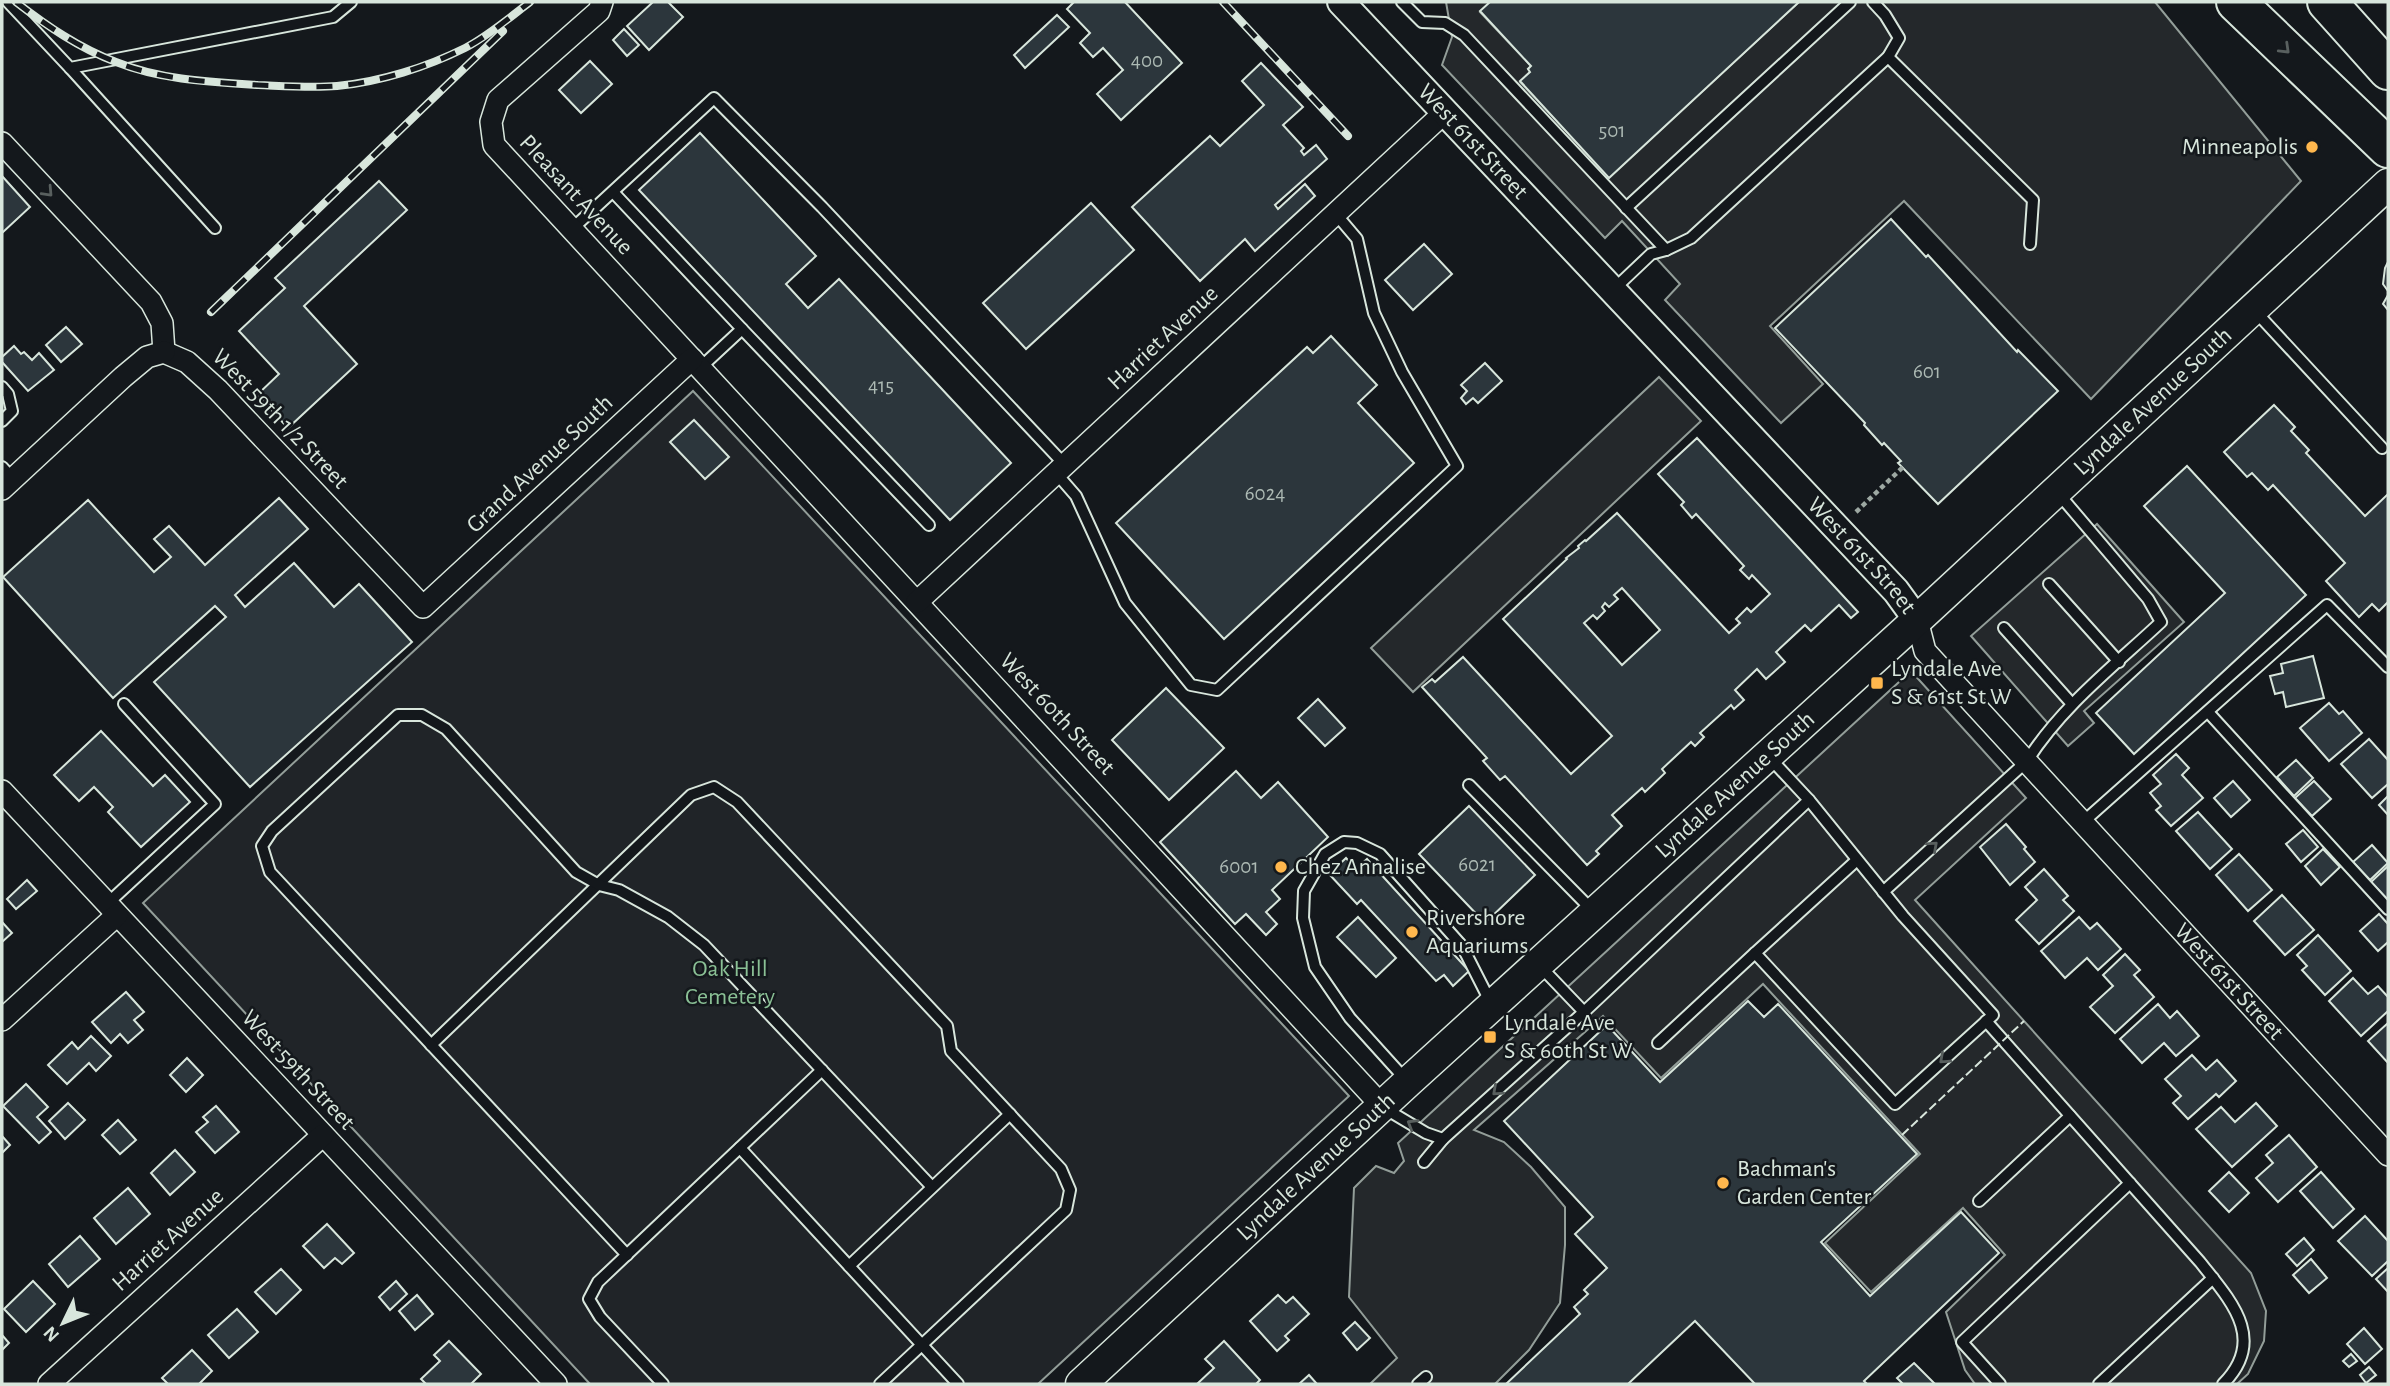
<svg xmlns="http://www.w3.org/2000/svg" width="2390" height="1386" viewBox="0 0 2390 1386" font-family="'Alegreya Sans',sans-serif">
<rect width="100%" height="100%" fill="#14181c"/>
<polygon fill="#202428" stroke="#939e99" stroke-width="2" points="693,391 1349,1096 1038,1384 590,1384 143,903"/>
<g fill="#24282b" stroke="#939e99" stroke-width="2">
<polygon points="1446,2 1490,2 1480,12 1531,66 1528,69 1530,72 1520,82 1609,177 1799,2 2155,2 2301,181 2091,399 1904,201 1770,326 1823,384 1781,423 1665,300 1680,284 1622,221 1605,238 1442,65 1452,37"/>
<polygon points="1659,377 1701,421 1413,692 1371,648"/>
<polygon points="2097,524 2184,622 2084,711 2094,723 2068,746 1971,636"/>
<polygon points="1911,671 2026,798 1915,900 2251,1273 2266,1311 2264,1341 2248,1374 2237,1384 1975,1384 1965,1370 1946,1312 2005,1255 1963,1208 1871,1292 1825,1243 1920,1154 1763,984 1661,1078 1603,1016 1474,1130 1504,1142 1531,1167 1565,1207 1565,1245 1560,1303 1529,1350 1495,1384 1370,1384 1397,1358 1349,1297 1354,1188 1376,1166 1394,1173 1404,1161 1398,1143"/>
</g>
<g fill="#2c363c" stroke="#d8e6dc" stroke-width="2" fill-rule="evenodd">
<polygon points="653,2 668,2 683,17 649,50 627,26"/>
<polygon points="1074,2 1125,2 1182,63 1121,120 1097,94 1123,70 1103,48 1093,57 1080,43 1090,33 1067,9"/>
<polygon points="1490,2 1799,2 1609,178 1520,81 1530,72 1528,69 1531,66 1480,11"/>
<polygon points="1057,15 1069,27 1025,68 1014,55"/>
<polygon points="624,29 639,45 627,56 613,40"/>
<polygon points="590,61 612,84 581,113 559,90"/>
<polygon points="1261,63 1303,107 1283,125 1304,148 1301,151 1304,155 1316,145 1327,159 1275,205 1278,209 1305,184 1315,196 1255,251 1245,239 1200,281 1132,207 1210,136 1220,146 1264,105 1242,81"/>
<polygon points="700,133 816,256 786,284 808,308 839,279 1011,463 950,520 639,190"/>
<polygon points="2,176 30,207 2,233"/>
<polygon points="379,181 407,210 304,306 357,364 288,428 257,395 279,374 239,331 285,288 275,278"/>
<polygon points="1091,203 1134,250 1026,349 983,303"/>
<polygon points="1891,219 1926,257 1928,255 2017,352 2018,350 2058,391 1938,504 1898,463 1901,461 1884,443 1882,445 1864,425 1865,423 1775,328"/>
<polygon points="1424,244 1452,274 1413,310 1385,280"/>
<polygon points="2388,262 2388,291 2383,284 2385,268"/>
<polygon points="2388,295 2388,310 2383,304"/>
<polygon points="66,327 82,344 61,362 46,345"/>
<polygon points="1331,336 1377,385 1358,403 1414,463 1224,639 1116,523 1307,347 1313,353"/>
<polygon points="14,346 21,354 24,352 32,360 39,353 54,370 28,391 2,362 2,357"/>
<polygon points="1485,363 1502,381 1478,403 1473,398 1466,404 1461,398 1467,391 1461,385"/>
<polygon points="2274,405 2295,427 2291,431 2309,450 2306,453 2365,516 2388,494 2388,602 2379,611 2372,604 2359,617 2326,581 2345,563 2273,485 2268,490 2252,473 2247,477 2224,452"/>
<polygon points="694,420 729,457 705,479 670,442"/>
<path d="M 1697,438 L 1858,612 L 1851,618 L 1839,605 L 1811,631 L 1805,625 L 1776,652 L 1785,662 L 1766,679 L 1757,669 L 1735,690 L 1744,700 L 1734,709 L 1731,705 L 1700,733 L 1704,737 L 1695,746 L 1691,742 L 1662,769 L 1665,773 L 1645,792 L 1642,788 L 1612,815 L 1622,826 L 1596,851 L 1599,854 L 1587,865 L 1505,776 L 1500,780 L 1483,761 L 1487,758 L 1422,687 L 1432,679 L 1435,682 L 1463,657 L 1571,774 L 1612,736 L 1503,619 L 1567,559 L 1566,558 L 1579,548 L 1578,546 L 1585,540 L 1586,541 L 1617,513 L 1729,633 L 1740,623 L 1736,619 L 1747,608 L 1751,612 L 1770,594 L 1752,575 L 1749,579 L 1740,570 L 1744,566 L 1696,514 L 1692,518 L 1681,505 L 1684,502 L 1658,474 ZM 1622,588 L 1660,630 L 1622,665 L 1584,623 L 1593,615 L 1597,619 L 1605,611 L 1602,607 L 1605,603 L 1609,607 L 1618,599 L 1614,595 Z"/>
<polygon points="2187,466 2306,595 2134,754 2096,713 2225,593 2144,506"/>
<polygon points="279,498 308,529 235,595 245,607 294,563 334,607 359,584 412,642 250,787 154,682 226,617 215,606 113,698 3,577 88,500 154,572 171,557 154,539 169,526 205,565"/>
<polygon points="2313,656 2324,698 2286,707 2283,692 2275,694 2270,676 2283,673 2281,664"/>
<polygon points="1166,688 1224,748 1169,800 1112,740"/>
<polygon points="1318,699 1345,728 1325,746 1298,718"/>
<polygon points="2329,703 2339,714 2343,711 2362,733 2329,761 2300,728"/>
<polygon points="101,731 153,786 165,775 190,802 141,847 108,812 113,807 94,787 79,801 54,775"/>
<polygon points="2369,739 2388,760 2388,784 2372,798 2341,764"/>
<polygon points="2176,754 2189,768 2182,775 2203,798 2171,826 2156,810 2161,806 2150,793 2161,784 2153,775"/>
<polygon points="2296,760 2313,778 2294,796 2277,777"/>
<polygon points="1236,771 1261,798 1278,782 1328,837 1272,890 1280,899 1266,912 1277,924 1266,935 1246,914 1235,924 1160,842"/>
<polygon points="2233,781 2250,800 2231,817 2214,798"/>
<polygon points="2314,781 2331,799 2312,816 2295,798"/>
<polygon points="2388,796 2388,815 2379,805"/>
<polygon points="1469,806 1535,875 1485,923 1419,854"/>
<polygon points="2198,812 2232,849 2210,869 2176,831"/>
<polygon points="2006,824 2026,847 2024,849 2035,862 2010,885 1980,847"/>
<polygon points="2303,830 2318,847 2301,862 2286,844"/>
<polygon points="2372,845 2388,863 2370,880 2353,862"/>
<polygon points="2323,849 2340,867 2321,885 2305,866"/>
<polygon points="2239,854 2272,890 2248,911 2216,875"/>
<polygon points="1346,858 1356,869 1367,859 1469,971 1453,986 1444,975 1436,981 1361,900 1357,904 1329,874"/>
<polygon points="2388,866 2388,900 2371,882"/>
<polygon points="2044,869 2068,896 2063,900 2074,911 2039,944 2016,920 2037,900 2025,887"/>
<polygon points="27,880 37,891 16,909 7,899"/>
<polygon points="2282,895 2314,930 2285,955 2254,921"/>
<polygon points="2379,914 2388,924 2388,942 2378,951 2360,931"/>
<polygon points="1358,917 1396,958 1376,977 1337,937"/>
<polygon points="2079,917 2090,929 2097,923 2121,949 2098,970 2087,958 2065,978 2041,951"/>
<polygon points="2,922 12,933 2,942"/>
<polygon points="2318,935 2351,971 2325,995 2302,970 2307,966 2297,955"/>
<polygon points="2125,954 2140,970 2134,975 2154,997 2115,1033 2090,1007 2113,986 2103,975"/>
<polygon points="2353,978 2368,994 2378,986 2388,997 2388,1011 2361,1036 2329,1001"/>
<polygon points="126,992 144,1012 134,1020 143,1030 128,1043 120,1034 111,1043 92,1022"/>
<polygon points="1748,1001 1764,1017 1778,1004 1917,1154 1821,1242 1870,1296 1961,1212 1999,1253 1864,1381 1867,1384 1755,1384 1695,1321 1628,1384 1506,1384 1580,1314 1574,1307 1588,1294 1584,1290 1607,1268 1575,1234 1593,1217 1504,1121 1607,1025 1660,1082"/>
<polygon points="2158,1004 2170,1018 2177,1011 2199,1036 2176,1056 2164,1043 2142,1063 2120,1039"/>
<polygon points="2388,1023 2388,1063 2368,1041"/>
<polygon points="91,1036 111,1056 96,1071 89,1063 67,1084 48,1065 72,1042 78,1049"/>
<polygon points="2192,1055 2206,1070 2217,1060 2236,1081 2219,1097 2216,1094 2188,1119 2173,1103 2181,1096 2165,1079"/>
<polygon points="187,1058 203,1075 186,1092 170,1075"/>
<polygon points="26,1084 48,1107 37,1117 51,1132 39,1143 3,1106"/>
<polygon points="68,1103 85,1120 65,1139 49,1121"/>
<polygon points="2256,1103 2277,1126 2232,1167 2196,1129 2221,1107 2235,1122"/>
<polygon points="216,1106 239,1132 215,1153 196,1132 208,1122 203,1117"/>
<polygon points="118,1120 136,1140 120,1154 102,1135"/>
<polygon points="2289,1135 2317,1167 2278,1202 2256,1178 2273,1163 2266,1155"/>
<polygon points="2,1136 10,1145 2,1153"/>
<polygon points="175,1150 195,1172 170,1195 151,1173"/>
<polygon points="2229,1172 2249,1193 2229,1212 2209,1191"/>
<polygon points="2321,1172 2354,1209 2333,1228 2300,1191"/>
<polygon points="128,1188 150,1214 116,1244 94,1218"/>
<polygon points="2365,1216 2388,1241 2388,1261 2372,1276 2338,1241"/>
<polygon points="327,1224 354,1253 342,1264 335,1258 324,1268 303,1246"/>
<polygon points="80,1236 100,1259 68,1287 49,1264"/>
<polygon points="2304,1238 2314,1250 2297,1266 2286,1254"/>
<polygon points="2311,1259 2327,1278 2309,1293 2293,1275"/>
<polygon points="2388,1268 2388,1292 2376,1279"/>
<polygon points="281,1269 301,1290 276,1314 255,1292"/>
<polygon points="33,1281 55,1304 26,1332 4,1309"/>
<polygon points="396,1281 407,1294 390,1310 379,1297"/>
<polygon points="417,1295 433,1314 415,1330 399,1311"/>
<polygon points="1278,1295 1286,1303 1293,1297 1309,1314 1285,1336 1289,1340 1277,1351 1250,1321"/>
<polygon points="237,1309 258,1332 229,1358 208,1335"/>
<polygon points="1355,1322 1370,1338 1357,1350 1343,1333"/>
<polygon points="2364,1328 2382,1349 2365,1364 2347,1344"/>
<polygon points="2,1335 9,1343 2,1350"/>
<polygon points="449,1341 481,1374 471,1384 426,1384 421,1379 440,1361 434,1355"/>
<polygon points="1224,1341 1260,1380 1256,1384 1197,1384 1214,1368 1205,1359"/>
<polygon points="192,1350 212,1371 199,1384 168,1384 162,1378"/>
<polygon points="2351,1354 2357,1361 2349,1367 2343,1361"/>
<polygon points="1914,1363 1935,1384 1903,1384 1897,1378"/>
<polygon points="2369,1367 2376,1375 2366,1383 2360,1375"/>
<polygon points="1309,1375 1317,1384 1299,1384"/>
</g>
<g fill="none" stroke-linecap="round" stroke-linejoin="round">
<defs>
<g id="service">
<polyline points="8,2 70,68 333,17 351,2"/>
<polyline points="1402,2 1422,22 1445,23 1464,35 1666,250"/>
<polyline points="1888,57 2033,200 2030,244"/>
<polyline points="70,68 215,228"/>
<polyline points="613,192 742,329 700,368"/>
<polyline points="1626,208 1850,2"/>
<polyline points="572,229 714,98 822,207 1065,465"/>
<polyline points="1613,290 1651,254 1666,250 1691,238 1888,57 1899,38 1885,15 1873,2"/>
<polyline points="2255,311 2382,448"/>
<polyline points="742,329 929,525"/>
<polyline points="2,387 8,394 12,411 2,421"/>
<polyline points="2,467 13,479"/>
<polyline points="1056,473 1076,496 1125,603 1191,685 1217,690 1457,466 1402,372 1374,313 1357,239 1335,213"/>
<polyline points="2049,584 2119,662"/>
<polyline points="2004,628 2072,704"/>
<polyline points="2208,712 2388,909"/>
<polyline points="1469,785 1593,911"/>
<polyline points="2082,823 2327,605 2388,667"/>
<path d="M 1883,892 L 2027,761 C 2062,706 2114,666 2161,622 L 2148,599 L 2058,493"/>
<polyline points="107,904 215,804 124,704"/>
<polyline points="1755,953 1857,860"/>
<polyline points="1540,966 1584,1012"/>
<path d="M 1986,1021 L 2200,1262 C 2230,1300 2268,1339 2223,1384"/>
<polyline points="1658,1043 1755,953 1895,1104 1993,1015 1903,916 1809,800 1768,756"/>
<polyline points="431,1045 691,795 714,787 737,802 947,1026 951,1051 1061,1169 1070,1190 1066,1210 880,1384"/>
<polyline points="1406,1080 1350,1018 1315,967 1303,918 1304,891 1325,854 1344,842 1357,843 1380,854 1462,946 1492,1005"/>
<polyline points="1384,1108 1426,1133 1443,1139"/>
<polyline points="740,1148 958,1384"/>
<polyline points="1424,1162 1443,1139 1584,1012 1809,800"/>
<polyline points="1979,1201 2070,1116"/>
<polyline points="627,1255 270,872 262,846 272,831 398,715 422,715 446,729 576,872 599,885 619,890 668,917 704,945 932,1187"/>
<polyline points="849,1266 1010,1114"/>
<polyline points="663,1384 600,1317 589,1299 598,1282 822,1070"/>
<polyline points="1418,1384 1426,1377"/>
<polyline points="2000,1384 1962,1342 2130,1183"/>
<polyline points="2099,1384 2213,1278"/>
</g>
<g id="minor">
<polyline points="602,2 599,11 498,100 491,122 494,145 1382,1106"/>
<polyline points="2,143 151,302 162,323 164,352"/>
<polyline points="164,352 187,362 218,390 423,607 692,359"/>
<polyline points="2,489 123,377 147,357 164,352"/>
<polyline points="917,602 1445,112"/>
<path id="s1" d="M 1917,620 L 1925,651 L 2388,1155"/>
<polyline points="2,791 556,1384"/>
<polyline points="2,1020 117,915"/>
<polyline points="49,1384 323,1135"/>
</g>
<g id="tertiary">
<path id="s2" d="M 1341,2 L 1896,591 L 1917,620"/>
</g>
<g id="secondary">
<path id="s3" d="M 1081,1384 L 1408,1082 L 1917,620 L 2388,184"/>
</g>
<g id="motorway">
<polyline points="2236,2 2388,148"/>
<polyline points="2327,2 2388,70"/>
</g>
</defs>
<use href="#service" stroke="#d8e6dc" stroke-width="14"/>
<use href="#minor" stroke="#d8e6dc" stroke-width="24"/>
<use href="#tertiary" stroke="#d8e6dc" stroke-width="30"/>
<use href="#secondary" stroke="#d8e6dc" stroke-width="33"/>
<use href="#motorway" stroke="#d8e6dc" stroke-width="42"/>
<polyline stroke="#9da8a2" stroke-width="4.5" stroke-dasharray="5 3.5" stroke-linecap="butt" points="1856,512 1903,467"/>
<use href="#service" stroke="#14181c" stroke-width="10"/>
<use href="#minor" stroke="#14181c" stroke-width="21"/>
<use href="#tertiary" stroke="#14181c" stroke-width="26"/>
<use href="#secondary" stroke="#14181c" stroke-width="30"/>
<use href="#motorway" stroke="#14181c" stroke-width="38"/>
<defs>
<g id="rail">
<path d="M 16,2 C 47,26 79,48 116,62 C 161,80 210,82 258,85 C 284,86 311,88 337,86 C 380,82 427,67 465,48 C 488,36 509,18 530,2"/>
<polyline points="1223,2 1348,136"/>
<polyline points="211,312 503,31"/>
</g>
</defs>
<use href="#rail" stroke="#d8e6dc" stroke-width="8"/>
<use href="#rail" stroke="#14181c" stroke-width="5" stroke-dasharray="16" stroke-linecap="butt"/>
<polyline stroke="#d8e6dc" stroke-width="2" stroke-dasharray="9 3.5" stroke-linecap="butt" points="1902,1135 2024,1021"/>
</g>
<defs><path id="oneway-chevron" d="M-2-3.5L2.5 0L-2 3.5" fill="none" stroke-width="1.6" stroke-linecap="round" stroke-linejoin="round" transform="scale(1.75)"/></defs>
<g stroke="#59605f">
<use href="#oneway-chevron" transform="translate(2285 49) rotate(44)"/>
<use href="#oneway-chevron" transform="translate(48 192) rotate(47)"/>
<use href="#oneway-chevron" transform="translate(1933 846) rotate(-42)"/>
<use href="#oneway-chevron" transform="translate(1944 1059) rotate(138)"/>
<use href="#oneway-chevron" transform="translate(1497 1091) rotate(138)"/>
<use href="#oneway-chevron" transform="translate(1412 1124) rotate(-149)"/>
</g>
<g fill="#ffb74d" stroke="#14181c" stroke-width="2.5">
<circle cx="2312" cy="147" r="7"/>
<rect x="1870" y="676" width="14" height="14" rx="3.5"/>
<circle cx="1281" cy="867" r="7"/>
<circle cx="1412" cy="932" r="7"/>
<rect x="1483" y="1030" width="14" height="14" rx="3.5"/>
<circle cx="1723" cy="1183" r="7"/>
</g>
<g text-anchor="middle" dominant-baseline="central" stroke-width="5" stroke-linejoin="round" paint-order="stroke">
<g font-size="21" fill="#adbab4">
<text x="1147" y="60">400</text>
<text x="1612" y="130">501</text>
<text x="1927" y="371">601</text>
<text x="881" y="385">415</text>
<text x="1265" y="493">6024</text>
<text x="1477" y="864">6021</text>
<text x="1239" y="866">6001</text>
</g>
<g font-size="24" fill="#d8e6dc" stroke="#14181c">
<text stroke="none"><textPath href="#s2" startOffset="192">West 61st Street</textPath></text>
<text transform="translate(576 195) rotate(47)">Pleasant Avenue</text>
<text transform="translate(1163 338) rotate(-43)">Harriet Avenue</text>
<text stroke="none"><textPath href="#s3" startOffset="1454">Lyndale Avenue South</textPath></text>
<text transform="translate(280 419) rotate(46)">West 59th 1/2 Street</text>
<text transform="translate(540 464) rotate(-43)">Grand Avenue South</text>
<text stroke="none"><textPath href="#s2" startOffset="760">West 61st Street</textPath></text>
<text transform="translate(1057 714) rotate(47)">West 60th Street</text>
<text stroke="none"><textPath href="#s3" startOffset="887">Lyndale Avenue South</textPath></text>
<text stroke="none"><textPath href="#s1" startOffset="481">West 61st Street</textPath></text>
<text transform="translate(298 1070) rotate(47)">West 59th Street</text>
<text stroke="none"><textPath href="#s3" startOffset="320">Lyndale Avenue South</textPath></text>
<text transform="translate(168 1240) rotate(-42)">Harriet Avenue</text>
</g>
<g font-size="24" fill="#d8e6dc" stroke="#14181c" text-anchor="start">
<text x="2298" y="147" text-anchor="end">Minneapolis</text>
<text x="1891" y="669">Lyndale Ave<tspan x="1891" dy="28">S &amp; 61st St W</tspan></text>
<text x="1295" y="867">Chez Annalise</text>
<text x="1426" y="918">Rivershore<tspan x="1426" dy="28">Aquariums</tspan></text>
<text x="1504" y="1023">Lyndale Ave<tspan x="1504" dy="28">S &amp; 60th St W</tspan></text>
<text x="1737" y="1169">Bachman's<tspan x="1737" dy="28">Garden Center</tspan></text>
</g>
<g font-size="24" fill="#8ac095" stroke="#14181c">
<text x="730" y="969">Oak Hill<tspan x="730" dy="28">Cemetery</tspan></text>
</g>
</g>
<rect width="2390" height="1386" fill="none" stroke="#d8e6dc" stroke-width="7"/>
<g transform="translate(63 1323) rotate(227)" stroke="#14181c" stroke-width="5" paint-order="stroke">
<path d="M0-5L12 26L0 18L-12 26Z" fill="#d8e6dc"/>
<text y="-10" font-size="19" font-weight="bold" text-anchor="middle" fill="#d8e6dc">N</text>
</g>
</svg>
